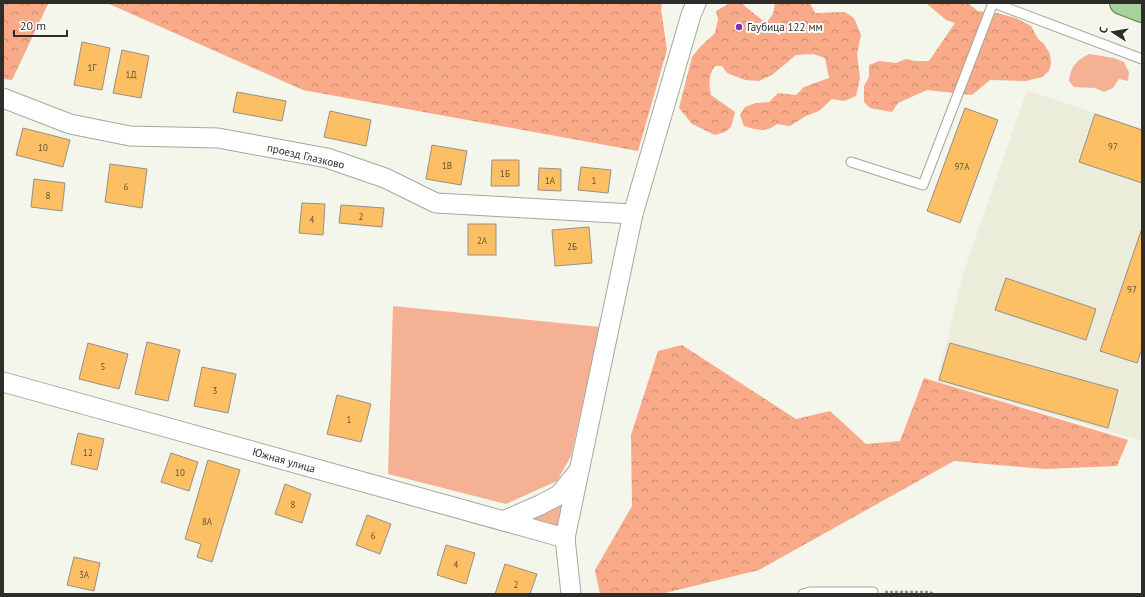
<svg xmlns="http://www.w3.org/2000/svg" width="1145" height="597" font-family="'PT Sans',sans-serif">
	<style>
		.built { fill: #ececda }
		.grass { fill: #f5b194 }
		.forest { fill: url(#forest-crowns) }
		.building { fill: #fcbf64; stroke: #969089 }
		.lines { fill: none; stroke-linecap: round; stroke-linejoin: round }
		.service-casing { stroke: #a7a79e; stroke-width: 11 }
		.minor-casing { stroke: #a7a79e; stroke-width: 21 }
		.primary-casing { stroke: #57834a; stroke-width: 24 }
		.path { stroke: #92928b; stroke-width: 2.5; stroke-dasharray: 3 2; stroke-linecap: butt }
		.service { stroke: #fff; stroke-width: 9 }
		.minor { stroke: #fff; stroke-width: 19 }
		.primary { stroke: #a8d19d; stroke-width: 22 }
		.poi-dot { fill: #7934a8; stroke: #fff; stroke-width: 1.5 }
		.labels { text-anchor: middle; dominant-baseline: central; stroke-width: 4; stroke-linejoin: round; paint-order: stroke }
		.number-label { font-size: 9px; fill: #615238 }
		.poi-label { font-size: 11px; fill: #2d2d29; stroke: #fff; text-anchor: start }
		.street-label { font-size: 11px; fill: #2d2d29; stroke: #fff }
	</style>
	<defs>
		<pattern id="forest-crowns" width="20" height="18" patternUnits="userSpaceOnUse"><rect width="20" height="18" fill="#f8aa89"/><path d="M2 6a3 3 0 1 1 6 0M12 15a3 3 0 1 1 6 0" fill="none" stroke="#c98b70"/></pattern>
	</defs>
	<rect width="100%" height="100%" fill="#f4f5eb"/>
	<path class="built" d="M1027,90L1142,129V441L937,381L963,274Z"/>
	<g class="grass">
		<path d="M1089,54L1114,58L1124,62L1129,72L1128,81L1119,79L1113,88L1104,92L1095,88L1074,87L1069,81C1071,66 1076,61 1089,54Z"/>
		<path d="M393,306L600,327L571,456L557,481L506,504L388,474Z"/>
		<path d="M563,501L559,532L532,524L528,516Z"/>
	</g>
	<g class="forest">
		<path d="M3,3H98L48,4L12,80L3,79Z"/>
		<path d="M107,3H662L661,9L667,50L638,151L303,90Z"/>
		<path d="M730,3H741L766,23L773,14L775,3H810L815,13L845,12L854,18L861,35L857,54L860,78L856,96L844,101L832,99L819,111L806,116L790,126L777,124C766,133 756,130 744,126L740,115L745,107L756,103L769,102L778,93L796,95L804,87L829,78L825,58L813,54L796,55L772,75L759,81L745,80L727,73L722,66H715C708,75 709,85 711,95L735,112L731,127L725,132L715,135L692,124L679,108L692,57L701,46L715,33L718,19L716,11Z"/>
		<path d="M926,3H970V5L978,11L997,13L1016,18L1031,26L1038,39L1044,44L1050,54L1051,63L1049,71L1042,77L1026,81L990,80L972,95L927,90L898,103L892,112L870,108L864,102V86L869,77V65L879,61L896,63L906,59L915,61H929L955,23L946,20Z"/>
		<path d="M682,345L796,419L830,411L866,444L900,441L924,378L1128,440L1117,466L1045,469L954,461L759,570L661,594H600L595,570L632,506L631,435L658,351Z"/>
	</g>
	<g class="building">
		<path d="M82,42L110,48L102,90L74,85Z"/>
		<path d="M122,50L149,56L141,98L113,93Z"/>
		<path d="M237,92L286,101L282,121L233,112Z"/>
		<path d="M965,108L998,120L960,223L927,211Z"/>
		<path d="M330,111L371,120L366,146L324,137Z"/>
		<path d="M1095,114L1142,130V183L1079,162Z"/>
		<path d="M23,128L70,140L63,167L16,155Z"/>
		<path d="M432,145L467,151L461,185L426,179Z"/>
		<path d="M492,160H519V186H491Z"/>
		<path d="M110,164L147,169L142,208L105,202Z"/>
		<path d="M581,167L611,170L608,193L578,190Z"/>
		<path d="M539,168L561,169V191L538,190Z"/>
		<path d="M34,179L65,183L62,211L31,207Z"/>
		<path d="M302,203L325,204L323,235L299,233Z"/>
		<path d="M341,205L384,208L382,227L339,223Z"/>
		<rect x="468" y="224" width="28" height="31"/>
		<path d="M589,227L592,263L555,266L552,230Z"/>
		<path d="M1142,228V349L1137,363L1100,351Z"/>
		<path d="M1006,278L1096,309L1086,340L995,310Z"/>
		<path d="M147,342L180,350L168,401L135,394Z"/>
		<path d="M88,343L128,354L119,389L79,379Z"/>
		<path d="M950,343L1118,390L1108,428L939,380Z"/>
		<path d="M202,367L236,374L228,413L194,406Z"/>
		<path d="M337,395L371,404L361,442L327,434Z"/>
		<path d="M78,433L104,439L97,470L71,464Z"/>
		<path d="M171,453L198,462L189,491L161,482Z"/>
		<path d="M208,460L240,470L212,562L197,557L201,544L185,539Z"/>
		<path d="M285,484L311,494L302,523L275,514Z"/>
		<path d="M367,515L391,524L380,554L356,545Z"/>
		<path d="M446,545L475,553L466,584L437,575Z"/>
		<path d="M74,557L100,563L94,591L67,585Z"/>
		<path d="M505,564L537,574L530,594H495Z"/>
	</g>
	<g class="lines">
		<defs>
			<g id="service">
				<path d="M994,3L1142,59"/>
				<path d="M851,162L923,185L993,3"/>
				<path d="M803,594L810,592H873"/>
			</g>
			<g id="minor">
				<path d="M3,98L70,124L130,136L218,138L327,158L385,178L436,203L633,214"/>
				<path d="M3,382L565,538"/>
				<path d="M503,521L540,505L559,495L577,473"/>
				<path d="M571,594L565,538L633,214L691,15L696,3"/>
			</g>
			<path id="primary" d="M1121,3L1142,11"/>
		</defs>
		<use href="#service" class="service-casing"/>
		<use href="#minor" class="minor-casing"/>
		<use href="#primary" class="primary-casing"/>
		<path class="path" d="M885,592H929L934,594"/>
		<use href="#service" class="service"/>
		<use href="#minor" class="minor"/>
		<use href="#primary" class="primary"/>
	</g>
	<circle class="poi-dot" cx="739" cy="27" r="4"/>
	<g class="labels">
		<g class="number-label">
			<text x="92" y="67">1Г</text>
			<text x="131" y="74">1Д</text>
			<text x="1113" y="146">97</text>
			<text x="43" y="147">10</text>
			<text x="447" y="165">1В</text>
			<text x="962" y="166">97А</text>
			<text x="505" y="173">1Б</text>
			<text x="550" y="180">1А</text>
			<text x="594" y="180">1</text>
			<text x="126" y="186">6</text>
			<text x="48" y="195">8</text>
			<text x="361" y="216">2</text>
			<text x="312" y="219">4</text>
			<text x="482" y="240">2А</text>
			<text x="572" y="246">2Б</text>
			<text x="1132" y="289">97</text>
			<text x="103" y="366">5</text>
			<text x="215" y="390">3</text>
			<text x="349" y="419">1</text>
			<text x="88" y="452">12</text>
			<text x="180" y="472">10</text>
			<text x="293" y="504">8</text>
			<text x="207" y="521">8А</text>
			<text x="373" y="535">6</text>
			<text x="456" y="564">4</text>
			<text x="84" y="574">3А</text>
			<text x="516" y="584">2</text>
		</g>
		<g class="poi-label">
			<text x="747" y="27">Гаубица 122 мм</text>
		</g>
		<g class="street-label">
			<text transform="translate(306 156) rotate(13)">проезд Глазково</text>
			<text transform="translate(284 460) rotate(16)">Южная улица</text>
		</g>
	</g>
	<rect width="1145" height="597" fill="none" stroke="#2d2d29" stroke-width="8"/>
	<g transform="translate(1113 32) rotate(282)" stroke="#ffffff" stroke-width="3" paint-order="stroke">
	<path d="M0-3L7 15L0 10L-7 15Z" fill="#2d2d29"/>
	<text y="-6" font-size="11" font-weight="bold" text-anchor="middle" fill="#2d2d29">С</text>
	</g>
	<path d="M14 30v6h53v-6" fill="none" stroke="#2d2d29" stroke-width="2"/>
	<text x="20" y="30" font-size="12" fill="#2d2d29" stroke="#ffffff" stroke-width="3" paint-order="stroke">20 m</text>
</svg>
